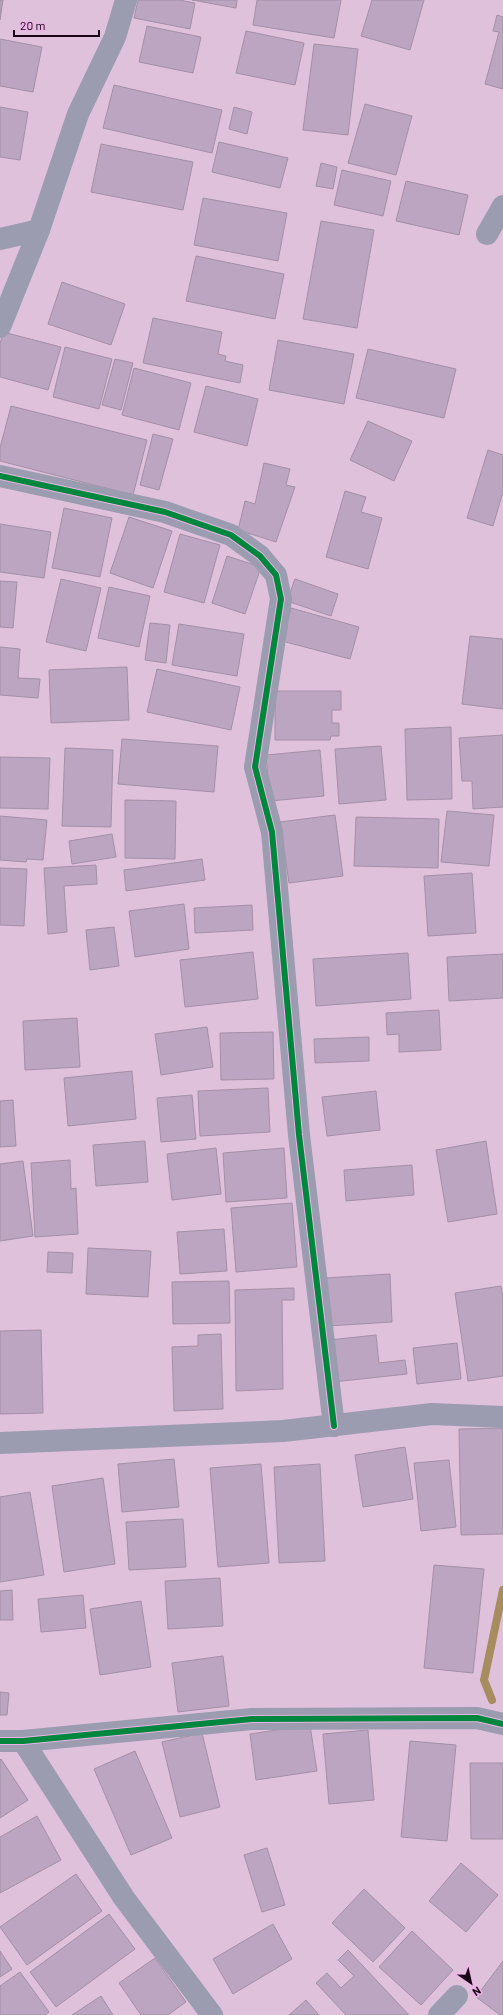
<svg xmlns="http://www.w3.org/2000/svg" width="503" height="2015" font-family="Barlow,sans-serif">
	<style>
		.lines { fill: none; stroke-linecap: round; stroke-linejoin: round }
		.stream { stroke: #a68c5e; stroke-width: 8 }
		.building { fill: #bba5c0; stroke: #a490a6 }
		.minor { stroke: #9b9caf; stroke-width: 22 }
		.cycleway-casing { stroke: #ecb4e5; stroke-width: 8 }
		.cycleway { stroke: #00873e; stroke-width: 6 }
	</style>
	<rect width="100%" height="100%" fill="#dfc1db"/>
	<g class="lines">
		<path class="stream" d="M492,1700L484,1680L503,1590"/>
	</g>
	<g class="building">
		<path d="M0,0H3L0,20Z"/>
		<path d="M138,0H179L195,3L190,29L134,18Z"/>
		<path d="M192,0H237L236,8Z"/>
		<path d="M257,0H341L334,38L253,25Z"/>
		<path d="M372,0H424L410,50L361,36Z"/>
		<path d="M497,15L503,17V89L485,84L499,32L493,31Z"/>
		<path d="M147,26L201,37L193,73L139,62Z"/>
		<path d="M246,31L304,43L295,85L236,73Z"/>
		<path d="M0,39L42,47L33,92L0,86Z"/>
		<path d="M314,44L358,49L348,135L303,130Z"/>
		<path d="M114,85L222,110L212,153L103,128Z"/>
		<path d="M365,104L412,116L396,175L348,163Z"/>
		<path d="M0,107L28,112L20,160L0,157Z"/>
		<path d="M234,107L252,112L247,134L229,129Z"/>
		<path d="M219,142L288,158L280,188L212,172Z"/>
		<path d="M101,144L193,162L183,210L91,192Z"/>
		<path d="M321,163L337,167L333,189L316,186Z"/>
		<path d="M342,170L391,181L383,216L334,205Z"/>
		<path d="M406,181L468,195L459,235L396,221Z"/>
		<path d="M203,198L287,213L278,261L194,245Z"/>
		<path d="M321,221L374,230L357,328L303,319Z"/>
		<path d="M196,256L284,274L275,319L186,301Z"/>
		<path d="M62,282L125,304L111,345L48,324Z"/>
		<path d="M153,318L222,332L218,354L226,356L225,361L243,365L240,383L143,363Z"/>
		<path d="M3,332L61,347L48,390L0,377V344Z"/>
		<path d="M278,340L354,354L344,404L269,390Z"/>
		<path d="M65,347L112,359L99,409L53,397Z"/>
		<path d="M368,349L456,369L444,418L356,398Z"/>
		<path d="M115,359L133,363L121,410L102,405Z"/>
		<path d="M134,368L191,383L179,430L122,415Z"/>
		<path d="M206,386L258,399L247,446L194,432Z"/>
		<path d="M11,406L147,440L133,495L0,461V448Z"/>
		<path d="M368,421L412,441L394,481L350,460Z"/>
		<path d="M153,434L173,439L159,490L140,485Z"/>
		<path d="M488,450L503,455V492L493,526L467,518Z"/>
		<path d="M264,463L290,469L286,485L295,487L276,542L238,530L245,501L255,504Z"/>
		<path d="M345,491L366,497L361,512L382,518L368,569L326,557Z"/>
		<path d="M64,508L112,518L100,577L52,568Z"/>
		<path d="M129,517L172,531L153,588L110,573Z"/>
		<path d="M0,524L51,532L44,578L0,572Z"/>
		<path d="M180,534L220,545L204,603L164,592Z"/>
		<path d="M227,556L261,567L245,614L212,603Z"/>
		<path d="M61,579L101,588L86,651L46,642Z"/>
		<path d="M295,579L338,594L331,616L287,601Z"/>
		<path d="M0,581L17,582L13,628L0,627Z"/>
		<path d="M109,587L150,596L139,647L98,638Z"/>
		<path d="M291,608L359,627L350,659L282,641Z"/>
		<path d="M150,623L170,625L166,663L145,660Z"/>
		<path d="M179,624L244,634L237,676L172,665Z"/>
		<path d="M470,636L503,639V709L462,704Z"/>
		<path d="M0,647L20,649L18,678L40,679L38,698L0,695Z"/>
		<path d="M127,667L129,720L51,723L49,670Z"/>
		<path d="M157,669L240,687L231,730L147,712Z"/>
		<path d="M275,691H341V710H332V723H339V736H331L330,740H275Z"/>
		<path d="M451,727L452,799L407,800L405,729Z"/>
		<path d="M503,735V807L473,809L472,781H462L459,738Z"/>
		<path d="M122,739L218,746L214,792L118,784Z"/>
		<path d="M381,746L386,800L339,804L335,749Z"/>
		<path d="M65,748L113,750L111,827L62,826Z"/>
		<path d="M320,750L324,796L270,801L266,755Z"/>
		<path d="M0,757L50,758L48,809L0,808Z"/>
		<path d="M125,800L176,801L175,859L125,858Z"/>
		<path d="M447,811L494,815L489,866L441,862Z"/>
		<path d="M335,815L343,876L289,883L280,822Z"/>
		<path d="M0,816L47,820L43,860L27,859L26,862L0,860Z"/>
		<path d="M356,817L439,819L438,868L354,866Z"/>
		<path d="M112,834L116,857L72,864L69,841Z"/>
		<path d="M202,859L205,880L126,891L124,870Z"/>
		<path d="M96,865L97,884L64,886L67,932L48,934L44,868Z"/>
		<path d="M0,868L27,869L24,926L0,925Z"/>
		<path d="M472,873L476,933L428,936L424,876Z"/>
		<path d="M184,904L189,949L135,957L129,911Z"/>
		<path d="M252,905L253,930L195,933L194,908Z"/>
		<path d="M114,927L119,966L90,970L86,930Z"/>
		<path d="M253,952L258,999L185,1007L180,960Z"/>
		<path d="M408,953L411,999L316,1006L313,959Z"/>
		<path d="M503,954V998L449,1001L447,957Z"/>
		<path d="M439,1010L441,1050L399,1052V1034L387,1035L386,1013Z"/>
		<path d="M77,1018L80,1067L25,1070L23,1021Z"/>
		<path d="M207,1027L213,1067L161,1075L155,1034Z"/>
		<path d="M273,1032L274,1079L221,1080L220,1033Z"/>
		<path d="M369,1037V1061L315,1063L314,1039Z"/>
		<path d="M132,1071L136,1119L68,1126L64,1078Z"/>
		<path d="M268,1088L270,1132L200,1136L198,1091Z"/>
		<path d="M376,1091L380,1130L327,1136L322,1097Z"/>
		<path d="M192,1095L196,1139L161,1142L157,1098Z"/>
		<path d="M13,1100L16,1146L0,1147V1101Z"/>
		<path d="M145,1141L148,1182L96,1186L93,1145Z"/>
		<path d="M486,1141L497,1214L448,1222L436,1150Z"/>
		<path d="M216,1148L221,1194L172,1200L167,1154Z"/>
		<path d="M284,1148L287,1198L226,1202L223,1153Z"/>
		<path d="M70,1160L71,1189L76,1188L78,1234L35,1237L31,1163Z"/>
		<path d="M23,1161L33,1236L0,1241V1164Z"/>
		<path d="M412,1165L414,1195L346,1201L344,1170Z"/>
		<path d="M292,1203L297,1267L236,1272L231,1208Z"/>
		<path d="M224,1229L227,1271L180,1274L177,1232Z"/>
		<path d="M88,1248L151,1251L148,1297L86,1294Z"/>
		<path d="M48,1252L73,1253L72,1273L47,1272Z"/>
		<path d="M390,1274L392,1322L328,1326L325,1278Z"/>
		<path d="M229,1281L230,1323L173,1324L172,1282Z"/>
		<path d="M501,1286L503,1297V1376L468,1381L455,1293Z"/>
		<path d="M294,1288V1300H282L283,1389L236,1391L235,1290Z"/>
		<path d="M41,1330L43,1413L0,1414V1331Z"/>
		<path d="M221,1334L223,1409L174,1411L172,1347L198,1346V1335Z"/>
		<path d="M376,1335L379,1363L405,1360L407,1374L333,1382L329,1340Z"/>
		<path d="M457,1343L461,1379L417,1384L413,1348Z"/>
		<path d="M503,1428V1534L461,1535L459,1429Z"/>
		<path d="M405,1447L413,1499L363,1507L355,1455Z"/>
		<path d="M174,1459L179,1507L122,1512L118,1464Z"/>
		<path d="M449,1460L456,1527L421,1531L414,1463Z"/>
		<path d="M261,1464L269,1563L218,1567L210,1468Z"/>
		<path d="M320,1464L325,1561L279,1563L274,1467Z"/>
		<path d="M103,1478L115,1564L64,1572L52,1486Z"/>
		<path d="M30,1492L44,1575L0,1582V1497Z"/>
		<path d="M183,1519L186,1567L129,1570L126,1522Z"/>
		<path d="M434,1565L484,1569L473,1673L424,1668Z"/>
		<path d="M220,1578L223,1626L168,1629L165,1581Z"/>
		<path d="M12,1590L13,1620H0V1591Z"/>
		<path d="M83,1595L86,1628L41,1632L38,1599Z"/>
		<path d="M141,1601L151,1667L100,1675L90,1609Z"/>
		<path d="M223,1656L229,1706L178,1712L172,1663Z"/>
		<path d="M0,1692L9,1693L7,1715H0Z"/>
		<path d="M310,1725L317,1771L256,1780L250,1734Z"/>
		<path d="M368,1730L374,1800L329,1804L323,1734Z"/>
		<path d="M202,1733L220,1807L180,1817L162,1742Z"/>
		<path d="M410,1741L456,1745L447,1841L401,1837Z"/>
		<path d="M135,1751L172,1838L131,1855L94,1769Z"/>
		<path d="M1,1759L28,1800L0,1818V1760Z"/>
		<path d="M470,1763H503V1839H471Z"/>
		<path d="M37,1816L61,1860L0,1893V1837Z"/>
		<path d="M267,1848L285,1905L262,1912L244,1855Z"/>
		<path d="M461,1863L498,1895L466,1932L429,1901Z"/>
		<path d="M76,1874L102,1911L27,1965L0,1927Z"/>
		<path d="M364,1889L405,1928L373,1962L332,1923Z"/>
		<path d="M109,1914L135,1949L56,2007L30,1972Z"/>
		<path d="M273,1924L292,1959L233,1994L213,1959Z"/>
		<path d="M412,1931L453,1970L421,2005L379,1967Z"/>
		<path d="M348,1950L409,2015H346L316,1983L327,1973L341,1988L354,1976L338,1960Z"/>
		<path d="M0,1951L12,1969L0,1977Z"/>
		<path d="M155,1958L186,2002L168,2015H141L119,1983Z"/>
		<path d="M503,1961V2015H500L476,1997Z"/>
		<path d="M20,1972L49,2012L45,2015H0V1986Z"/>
		<path d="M101,1996L113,2015H72Z"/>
		<path d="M306,2000L319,2015H289Z"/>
	</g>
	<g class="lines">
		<g class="minor">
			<path d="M487,234L503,206"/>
			<path d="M0,239L39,230"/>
			<path d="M0,327L39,230L78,114L115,37L126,0"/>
			<path d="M0,476L165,512L231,535L260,556L276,575L281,599L255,767L272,832L299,1135L334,1426"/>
			<path d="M0,1443L283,1431L432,1414L503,1417"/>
			<path d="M0,1741H23L252,1719L477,1718L503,1724"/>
			<path d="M23,1741L124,1898L212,2015"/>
			<path d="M439,2015L457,1996"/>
		</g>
		<defs>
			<g id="cycleway">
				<path d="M0,476L165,512L231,535L260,556L276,575L281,599L255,767L272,832L299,1135L334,1426"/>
				<path d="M0,1741H23L252,1719L477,1718L503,1724"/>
			</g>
		</defs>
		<use href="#cycleway" class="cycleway-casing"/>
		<use href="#cycleway" class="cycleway"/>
	</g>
	<g transform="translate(471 1983) rotate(146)" stroke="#ecb4e5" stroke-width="3" paint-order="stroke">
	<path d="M0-3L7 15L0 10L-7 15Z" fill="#170515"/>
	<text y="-6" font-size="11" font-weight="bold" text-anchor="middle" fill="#170515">N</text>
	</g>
	<path d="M14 30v6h85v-6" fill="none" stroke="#170515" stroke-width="2"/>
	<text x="20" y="30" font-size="12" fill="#170515" stroke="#ecb4e5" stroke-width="3" paint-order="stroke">20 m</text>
</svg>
